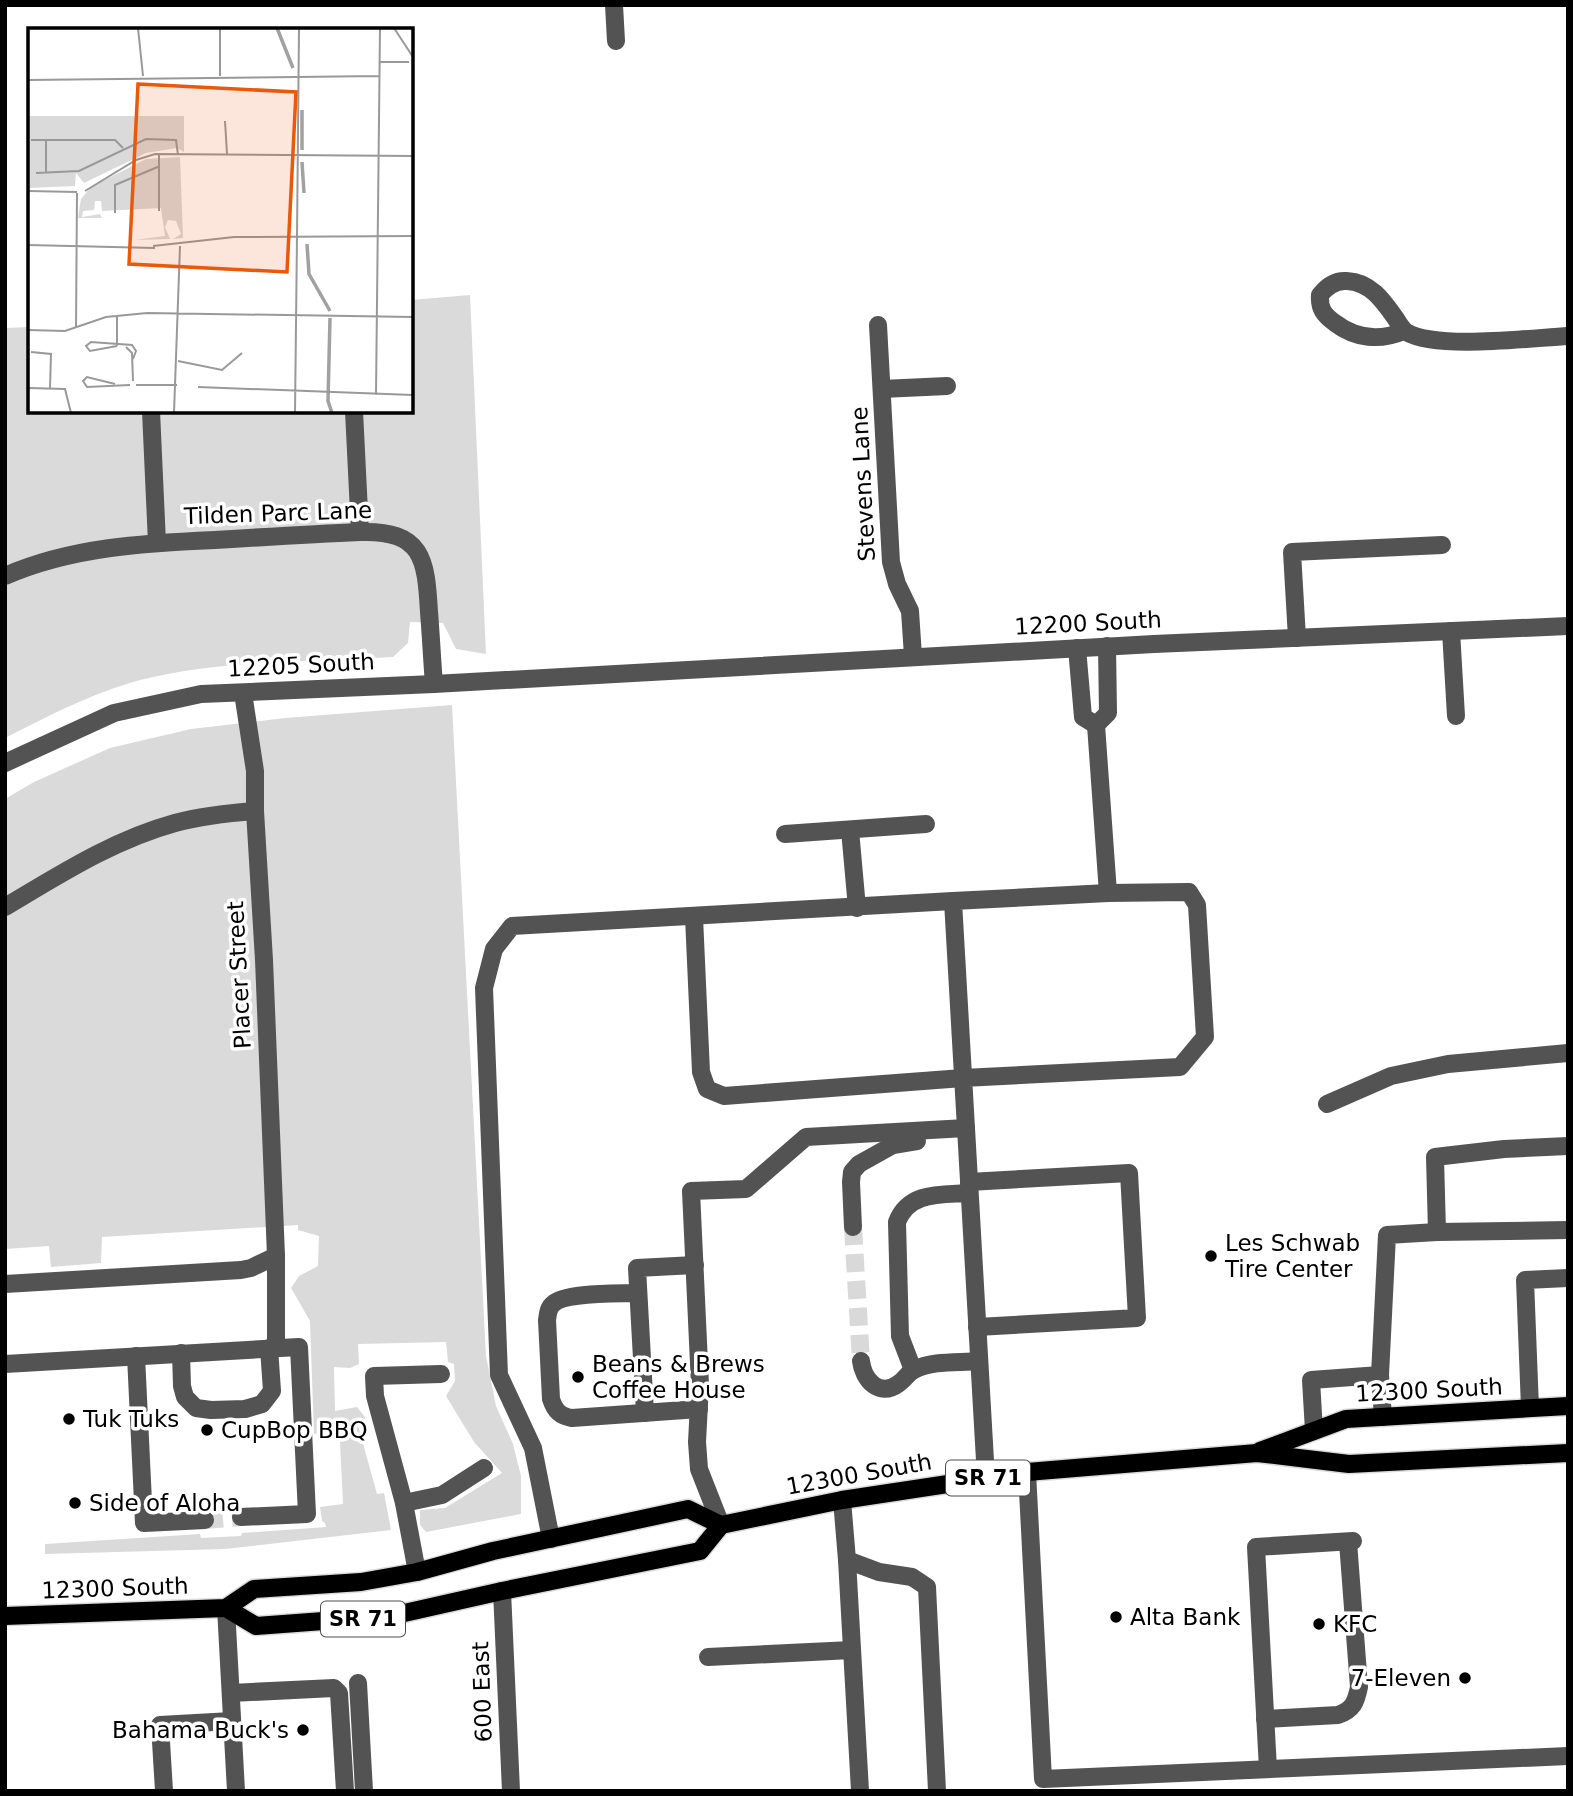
<svg xmlns="http://www.w3.org/2000/svg" width="1573" height="1796" font-family="'DejaVu Sans',sans-serif">
	<style>
		.green { fill: #dadada }
		.lines { fill: none; stroke-linecap: round; stroke-linejoin: round }
		.minor-tunnel { stroke: #d9d9d9; stroke-width: 18; stroke-dasharray: 18 9; stroke-linecap: butt }
		.major-casing { stroke: #dbdbdb; stroke-width: 21 }
		.minor { stroke: #535353; stroke-width: 18 }
		.major { stroke: #000; stroke-width: 18 }
		.poi-dot { fill: #000; stroke: #fff; stroke-width: 2.5 }
		.labels { text-anchor: middle; dominant-baseline: central; stroke-width: 7; stroke-linejoin: round; paint-order: stroke }
		.shield { fill: #fff; stroke: #4c4c4c; stroke-width: 2 }
		.shield-label { font-size: 21px; font-weight: bold; fill: #000 }
		.street-label { font-size: 23px; fill: #000; stroke: #fff }
		.poi-label { font-size: 23px; fill: #000; stroke: #fff; text-anchor: start }
		.inset-river { fill: none; stroke: #a1a1a1; stroke-width: 3.5 }
		.inset-road { fill: none; stroke: #999; stroke-width: 2 }
		.view { fill: #e8590c; fill-opacity: 0.15; stroke: #e8590c; stroke-width: 3.5 }
		.inset-edge { fill: none; stroke: #000; stroke-width: 3.5 }
	</style>
	<rect width="100%" height="100%" fill="#fff"/>
	<g class="green">
		<path d="M470,295L486,654L456,649L443,623L410,622L408,643L393,657C313,662 231,660 153,677C102,688 52,714 5,738V328L30,327V411H411V300Z"/>
		<path d="M452,705L486,1356L496,1406L513,1444L521,1476V1514L426,1532L420,1525V1510L445,1508L502,1473L474,1442L446,1396L455,1381L454,1364L448,1362L446,1342L358,1344L359,1364L350,1368L334,1367L335,1411L357,1407L365,1417L364,1422H357L377,1494L384,1493L391,1530L225,1549L45,1554V1544L200,1534L201,1538L241,1536L242,1533L326,1527L325,1523L322,1521L320,1507L343,1504L340,1442L345,1441L343,1432L314,1434L310,1321L291,1288L299,1276L318,1266L319,1236L298,1230V1225L102,1237L101,1263L51,1267L49,1246L5,1249V799L34,782L110,748L191,729L285,718Z"/>
	</g>
	<g class="lines">
		<g class="minor-tunnel">
			<path d="M853,1227L861,1361"/>
			<path d="M205,1520L241,1517"/>
		</g>
		<defs>
			<g id="major">
				<path d="M1260,1451L1346,1419L1568,1406"/>
				<path d="M226,1608L256,1626L391,1616L502,1591L700,1551L721,1525"/>
				<path d="M5,1616L226,1608L254,1589L361,1582L417,1572L493,1551L688,1509L721,1525L842,1500L1027,1472L1257,1453L1349,1464L1568,1453"/>
			</g>
		</defs>
		<use href="#major" class="major-casing"/>
		<g class="minor">
			<path d="M614,5L616,41"/>
			<path d="M878,325L891,562L897,584L910,611L913,656"/>
			<path d="M1404,331C1380,341 1356,339 1335,323C1324,315 1319,309 1320,295C1327,286 1336,280 1347,281C1371,282 1384,302 1396,319C1399,324 1402,329 1406,332C1437,350 1530,338 1568,336"/>
			<path d="M882,389L947,386"/>
			<path d="M151,411L157,543"/>
			<path d="M354,411L360,532"/>
			<path d="M5,576C71,547 145,543 215,540C264,537 312,534 360,532C423,530 426,559 429,612C431,636 432,660 434,684"/>
			<path d="M1451,631L1456,716"/>
			<path d="M1297,638L1292,552L1442,545"/>
			<path d="M1077,648L1083,717L1096,725"/>
			<path d="M243,693L255,771V811L264,960L276,1256V1348"/>
			<path d="M1096,725L1108,893"/>
			<path d="M1096,725L1108,713L1107,646"/>
			<path d="M5,763L114,713L201,694L434,684L1154,644L1568,626"/>
			<path d="M850,830L857,908"/>
			<path d="M785,834L926,824"/>
			<path d="M5,907C59,875 113,840 175,823C201,816 228,813 255,811"/>
			<path d="M694,917L701,1072L707,1089L724,1096L963,1078L1180,1067L1205,1037L1197,905L1189,892L1108,893L953,901L986,1478"/>
			<path d="M1327,1104L1391,1076L1448,1064L1568,1053"/>
			<path d="M1568,1146L1504,1149L1435,1157L1437,1232L1568,1230"/>
			<path d="M969,1182L1129,1173L1137,1318L977,1327"/>
			<path d="M853,1227L851,1182L852,1172L859,1164L893,1145L917,1141"/>
			<path d="M5,1284L241,1270L251,1268L276,1256"/>
			<path d="M638,1293C620,1294 565,1292 553,1304C548,1308 548,1314 547,1320L551,1399C555,1411 560,1416 572,1418L699,1409"/>
			<path d="M181,1353L182,1386L185,1397L196,1408L211,1410L245,1409L262,1404L272,1391L269,1348"/>
			<path d="M136,1356L144,1523L205,1520"/>
			<path d="M861,1361C863,1379 879,1398 898,1384C904,1380 908,1373 914,1370C933,1360 959,1363 979,1361"/>
			<path d="M5,1364L299,1347L307,1514L241,1517"/>
			<path d="M913,1370L900,1336L897,1222C909,1191 941,1195 969,1193"/>
			<path d="M1530,1408L1525,1280L1568,1278"/>
			<path d="M645,1413L637,1268L695,1265"/>
			<path d="M1383,1417L1380,1375L1387,1235L1437,1232"/>
			<path d="M1314,1431L1311,1380L1380,1375"/>
			<path d="M1027,1472L1043,1779L1568,1756"/>
			<path d="M842,1500L847,1560L879,1572L912,1577L927,1587L937,1791"/>
			<path d="M404,1503L442,1495L484,1468"/>
			<path d="M721,1525L699,1469L697,1442L700,1385L691,1191L746,1189L806,1137L966,1128"/>
			<path d="M551,1539L533,1448L499,1375L484,988L494,949L512,926L953,901"/>
			<path d="M847,1560L860,1791"/>
			<path d="M417,1572L404,1503L375,1396L374,1376L441,1374"/>
			<path d="M502,1591L511,1791"/>
			<path d="M226,1608L236,1791"/>
			<path d="M708,1657L852,1650"/>
			<path d="M358,1683L364,1791"/>
			<path d="M231,1693L334,1688L339,1693L345,1791"/>
			<path d="M1265,1719L1338,1715C1353,1710 1356,1702 1359,1687L1348,1542"/>
			<path d="M1268,1769L1256,1547L1353,1541"/>
			<path d="M164,1791L160,1725L232,1721"/>
		</g>
		<use href="#major" class="major"/>
	</g>
	<g class="poi-dot">
		<circle cx="1211" cy="1256" r="7"/>
		<circle cx="578" cy="1377" r="7"/>
		<circle cx="69" cy="1419" r="7"/>
		<circle cx="207" cy="1430" r="7"/>
		<circle cx="75" cy="1503" r="7"/>
		<circle cx="1116" cy="1617" r="7"/>
		<circle cx="1319" cy="1624" r="7"/>
		<circle cx="1465" cy="1678" r="7"/>
		<circle cx="303" cy="1730" r="7"/>
	</g>
	<g class="labels">
		<g class="shield">
			<rect x="946" y="1460.5" width="84" height="35" rx="5"/>
			<rect x="321" y="1601.5" width="84" height="35" rx="5"/>
		</g>
		<g class="shield-label">
			<text x="988" y="1478">SR 71</text>
			<text x="363" y="1619">SR 71</text>
		</g>
		<g class="street-label">
			<text transform="translate(863 484) rotate(-93)">Stevens Lane</text>
			<text transform="translate(278 513) rotate(-2)">Tilden Parc Lane</text>
			<text transform="translate(1088 623) rotate(-3)">12200 South</text>
			<text transform="translate(301 665) rotate(-3)">12205 South</text>
			<text transform="translate(239 975) rotate(-93)">Placer Street</text>
			<text transform="translate(1429 1390) rotate(-3)">12300 South</text>
			<text transform="translate(859 1474) rotate(-10)">12300 South</text>
			<text transform="translate(115 1588) rotate(-2)">12300 South</text>
			<text transform="translate(482 1692) rotate(-92)">600 East</text>
		</g>
		<g class="poi-label">
			<text x="1225" y="1243">Les Schwab<tspan x="1225" dy="26">Tire Center</tspan></text>
			<text x="592" y="1364">Beans &amp; Brews<tspan x="592" dy="26">Coffee House</tspan></text>
			<text x="83" y="1419">Tuk Tuks</text>
			<text x="221" y="1430">CupBop BBQ</text>
			<text x="89" y="1503">Side of Aloha</text>
			<text x="1130" y="1617">Alta Bank</text>
			<text x="1333" y="1624">KFC</text>
			<text x="1451" y="1678" text-anchor="end">7-Eleven</text>
			<text x="289" y="1730" text-anchor="end">Bahama Buck's</text>
		</g>
	</g>
	<g transform="translate(28 28)">
		<rect width="385" height="385" fill="#fff"/>
		<path d="M0,88H156V124L149,120L118,125L56,155L48,145L47,158L1,160ZM152,129L155,210L145,211L153,206L148,193L140,192L137,199L142,211L107,212L137,208L133,180L74,183L73,173H67L66,182L55,183L54,189L72,186L74,190H50L53,171L63,159L118,131Z" fill="#dadada"/>
		<path class="inset-river" d="M249,0L265,40M274,82V122M274,134L276,165M279,216L281,246L302,283M302,290L300,373L304,385"/>
		<path class="inset-road" d="M110,0L115,48M192,0V48M366,0L385,29M351,34H381M0,52L351,48M197,93L199,126M3,112H87L95,120M131,126V183M8,145L51,143L118,111L148,112L150,127M18,145V112M0,163L49,164M57,163L108,132L127,126L385,128M87,185V157L132,138M269,208L271,0M0,217L127,220M125,218L206,209L385,208M89,287V318M48,300L49,165M0,302L37,303L78,289L119,285L385,289M89,318L62,323L58,318L63,314L104,317L108,323L105,331M98,319L104,325L105,353M3,324L23,326L22,360M150,333L194,342L214,325M87,356L59,349L55,353L59,359L102,357M108,357H149M170,359L385,367M0,360L37,361L43,385M348,367L352,0M146,385L152,218M267,385L269,208"/>
		<path class="view" d="M110,56L268,64L259,244L101,236Z"/>
		<rect width="385" height="385" class="inset-edge"/>
	</g>
	<rect width="1573" height="1796" fill="none" stroke="#000000" stroke-width="14"/>
</svg>
